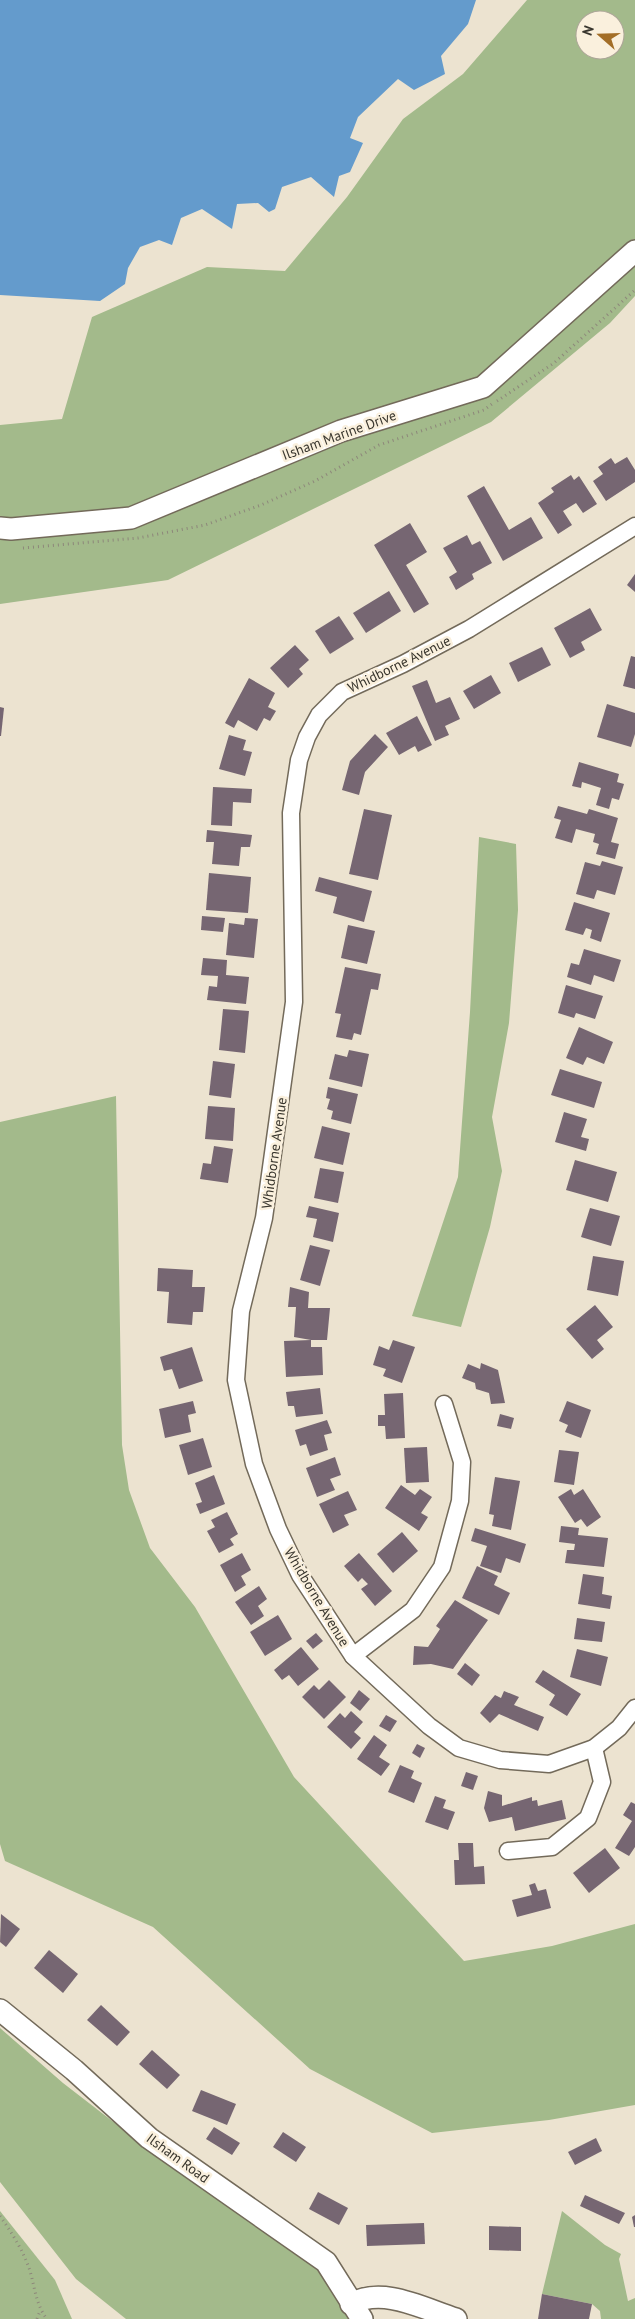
<svg xmlns="http://www.w3.org/2000/svg" width="635" height="2319" font-family="'PT Sans',sans-serif">
	<style>
		.green { fill: #a3ba8b; fill-rule: evenodd }
		.water { fill: #649bcc }
		.building { fill: #766672 }
		.lines { fill: none; stroke-linecap: round; stroke-linejoin: round }
		.minor-casing { stroke: #736a5a; stroke-width: 19 }
		.tertiary-casing { stroke: #736a5a; stroke-width: 24 }
		.path { stroke: #8d877a; stroke-width: 3; stroke-dasharray: 1 4; stroke-linecap: butt }
		.minor { stroke: #fff; stroke-width: 16 }
		.tertiary { stroke: #fff; stroke-width: 21 }
		.labels { text-anchor: middle; dominant-baseline: central; stroke-width: 5; stroke-linejoin: round; paint-order: stroke }
		.street-label { font-size: 14px; fill: #38352d; stroke: #faf0dd }
	</style>
	<rect width="100%" height="100%" fill="#ece3d0"/>
	<g class="green">
		<path d="M527,0H635V296L610,323L491,422L168,580L0,604V425L62,419L92,317L207,267L285,271L347,197L403,119L463,74ZM585,20H615V50H585Z"/>
		<path d="M479,837L516,844L518,910L509,1023L492,1117L502,1171L490,1227L461,1327L412,1316L458,1177L470,1012Z"/>
		<path d="M116,1096L122,1445L129,1490L150,1548L195,1607L294,1777L464,1961L552,1946L635,1924V2105L549,2120L432,2133L310,2069L153,1927L5,1861L0,1844V1122Z"/>
		<path d="M0,2028L63,2083L142,2144L310,2261L328,2282L349,2319H126L76,2279L0,2182Z"/>
		<path d="M0,2211L55,2280L72,2319H0Z"/>
		<path d="M562,2211L605,2245L621,2254L619,2259L628,2301L635,2298V2319H601L600,2311L592,2304L542,2294Z"/>
	</g>
	<path class="water" d="M0,0H476L468,24L441,56L445,74L414,90L398,79L358,117L350,138L363,143L350,172L339,176L334,197L311,177L282,187L275,209L269,212L258,203L237,204L232,229L202,209L181,218L172,245L159,240L140,247L128,268L125,284L100,301L0,295Z"/>
	<g class="building">
		<path d="M627,457L635,470V482L606,501L593,481L603,474L598,467L611,458L615,464Z"/>
		<path d="M571,475L574,480L579,476L597,504L583,513L576,503L563,511L572,525L558,534L538,503L554,492L551,488Z"/>
		<path d="M484,486L509,530L531,517L543,538L503,561L467,496Z"/>
		<path d="M410,523L427,552L406,565L429,604L414,613L374,545Z"/>
		<path d="M467,535L472,545L480,541L492,563L472,574L474,579L456,590L449,577L457,572L443,548Z"/>
		<path d="M635,574V592L627,585Z"/>
		<path d="M389,591L401,611L366,633L353,613Z"/>
		<path d="M590,608L602,630L581,642L585,650L570,658L554,628Z"/>
		<path d="M339,616L354,639L330,654L315,631Z"/>
		<path d="M295,645L309,660L299,669L303,674L288,688L270,668Z"/>
		<path d="M542,647L551,665L518,682L509,663Z"/>
		<path d="M631,656L635,657V689L623,686Z"/>
		<path d="M491,675L501,693L474,709L463,691Z"/>
		<path d="M249,678L275,693L268,707L276,711L270,721L264,718L257,731L238,720L234,728L225,723Z"/>
		<path d="M427,680L436,703L450,697L460,719L445,726L449,735L435,741L412,686Z"/>
		<path d="M607,704L635,713V734L631,747L597,737Z"/>
		<path d="M0,707L4,708L1,736H0Z"/>
		<path d="M417,716L432,745L418,752L415,746L399,755L386,733Z"/>
		<path d="M375,734L388,747L365,772L359,795L342,790L350,761Z"/>
		<path d="M229,735L246,740L243,750L252,752L245,776L219,769Z"/>
		<path d="M579,762L619,774L617,782L624,784L619,800L612,798L609,809L596,805L601,788L582,782L581,788L572,786Z"/>
		<path d="M213,787L252,789L251,803L233,802L232,826L211,825Z"/>
		<path d="M558,806L587,814L589,809L618,818L611,842L619,844L615,859L596,854L599,844L593,842L595,834L576,829L572,843L555,838L561,820L554,818Z"/>
		<path d="M364,809L392,815L378,880L349,874Z"/>
		<path d="M207,830L252,835L250,847H241L239,866L212,864L214,842H206Z"/>
		<path d="M602,861L623,867L615,895L597,890L594,899L576,894L585,862L600,866Z"/>
		<path d="M209,873L251,877L248,913L206,910Z"/>
		<path d="M319,877L372,891L364,922L333,913L337,897L315,891Z"/>
		<path d="M574,902L610,913L601,942L590,938L592,930L586,928L583,935L565,930Z"/>
		<path d="M202,916L225,918L223,932L201,930Z"/>
		<path d="M245,918L258,919L254,958L226,955L229,923L244,925Z"/>
		<path d="M348,925L375,931L367,964L341,958Z"/>
		<path d="M584,949L621,960L614,982L594,975L591,985L567,977L571,963L579,965Z"/>
		<path d="M203,958L227,960L226,975L249,977L246,1004L207,1000L209,986L217,987L218,976L201,975Z"/>
		<path d="M345,967L381,974L378,990L371,989L361,1035L354,1033L352,1040L336,1037L341,1014L335,1013Z"/>
		<path d="M566,985L603,996L595,1019L576,1013L574,1018L558,1013Z"/>
		<path d="M223,1009L249,1011L245,1053L219,1050Z"/>
		<path d="M579,1027L613,1042L604,1064L587,1057L583,1065L566,1058Z"/>
		<path d="M349,1050L369,1054L362,1087L329,1079L335,1054L347,1057Z"/>
		<path d="M213,1061L235,1064L231,1098L209,1095Z"/>
		<path d="M560,1069L602,1082L594,1108L551,1095Z"/>
		<path d="M328,1087L358,1094L351,1124L331,1119L333,1111L327,1109L330,1099L326,1098Z"/>
		<path d="M208,1106L235,1108L233,1141L205,1139Z"/>
		<path d="M564,1112L587,1119L581,1137L589,1139L586,1151L555,1142Z"/>
		<path d="M322,1126L350,1133L343,1165L314,1158Z"/>
		<path d="M214,1146L233,1149L228,1183L200,1179L203,1163L211,1164Z"/>
		<path d="M575,1160L617,1172L608,1202L566,1190Z"/>
		<path d="M320,1168L344,1172L338,1203L314,1198Z"/>
		<path d="M309,1206L339,1213L333,1242L313,1237L317,1219L306,1217Z"/>
		<path d="M590,1208L620,1216L611,1246L581,1237Z"/>
		<path d="M310,1245L330,1250L320,1286L300,1280Z"/>
		<path d="M593,1256L624,1261L618,1296L587,1290Z"/>
		<path d="M158,1268L193,1270L192,1287H205L203,1312H193L192,1325L167,1323L169,1292L157,1291Z"/>
		<path d="M290,1287L309,1292L308,1308H330L327,1340H311V1347H322L323,1375L286,1377L284,1341L311,1340L294,1337L296,1307H288Z"/>
		<path d="M595,1305L613,1327L597,1340L604,1349L592,1359L566,1329Z"/>
		<path d="M393,1340L415,1347L402,1383L383,1376L386,1369L373,1365L379,1346L389,1350Z"/>
		<path d="M192,1347L203,1381L179,1389L172,1369L164,1371L160,1357Z"/>
		<path d="M481,1363L498,1370L505,1403L491,1404L489,1393L476,1389L475,1383L462,1378L468,1364L480,1369Z"/>
		<path d="M320,1388L323,1414L296,1417L294,1406H288L286,1392Z"/>
		<path d="M403,1393L405,1438L386,1439L385,1426H378V1415H385L384,1394Z"/>
		<path d="M193,1401L196,1413L188,1415L191,1432L165,1438L159,1409Z"/>
		<path d="M567,1401L591,1410L581,1438L565,1432L568,1425L559,1421Z"/>
		<path d="M500,1414L514,1418L511,1429L497,1426Z"/>
		<path d="M327,1420L332,1433L324,1435L328,1450L310,1456L306,1444L300,1446L295,1430Z"/>
		<path d="M203,1438L212,1467L188,1475L179,1445Z"/>
		<path d="M427,1447L429,1482L406,1483L404,1448Z"/>
		<path d="M559,1450L579,1452L574,1485L554,1482Z"/>
		<path d="M335,1457L341,1475L330,1479L335,1490L317,1497L306,1468Z"/>
		<path d="M214,1475L225,1504L200,1514L196,1504L202,1502L195,1483Z"/>
		<path d="M495,1477L520,1481L511,1530L492,1526L494,1515L489,1514Z"/>
		<path d="M401,1485L415,1495L420,1489L432,1497L421,1513L428,1517L419,1531L385,1508Z"/>
		<path d="M571,1489L574,1495L583,1489L601,1517L587,1527L581,1519L575,1523L558,1497Z"/>
		<path d="M348,1491L357,1510L344,1515L349,1525L333,1533L319,1504Z"/>
		<path d="M227,1512L238,1534L230,1539L234,1545L219,1553L207,1531L215,1527L211,1520Z"/>
		<path d="M561,1526L579,1528L578,1535L608,1538L604,1567L565,1563L567,1550H574L575,1544L559,1542Z"/>
		<path d="M475,1528L526,1544L520,1563L506,1558L501,1573L480,1566L487,1546L471,1541Z"/>
		<path d="M402,1532L418,1551L393,1573L377,1554Z"/>
		<path d="M242,1553L251,1570L241,1576L246,1585L235,1592L220,1565Z"/>
		<path d="M359,1553L392,1591L375,1606L361,1589L368,1584L362,1578L358,1582L344,1566Z"/>
		<path d="M477,1566L498,1576L494,1585L510,1593L499,1615L462,1598Z"/>
		<path d="M583,1574L604,1577L602,1594L612,1596L610,1609L578,1604Z"/>
		<path d="M259,1586L267,1599L258,1606L264,1616L251,1625L235,1602Z"/>
		<path d="M455,1600L488,1620L453,1669L431,1664L413,1665L414,1646L428,1647L440,1629L436,1626Z"/>
		<path d="M278,1615L292,1639L265,1656L250,1632Z"/>
		<path d="M577,1618L605,1622L602,1642L574,1639Z"/>
		<path d="M316,1633L323,1641L313,1649L306,1641Z"/>
		<path d="M301,1647L319,1669L298,1686L289,1675L282,1680L274,1670Z"/>
		<path d="M577,1649L608,1657L601,1686L570,1677Z"/>
		<path d="M465,1663L480,1675L472,1686L457,1674Z"/>
		<path d="M543,1670L581,1694L567,1716L549,1705L555,1695L535,1682Z"/>
		<path d="M329,1680L346,1697L324,1719L302,1697L314,1685L319,1690Z"/>
		<path d="M359,1690L370,1699L360,1711L350,1703Z"/>
		<path d="M504,1691L519,1697L514,1705L544,1717L538,1731L499,1714L490,1723L480,1713L495,1695L501,1698Z"/>
		<path d="M351,1711L363,1722L354,1732L361,1738L351,1749L327,1727L340,1713L345,1718Z"/>
		<path d="M386,1715L397,1721L390,1732L379,1726Z"/>
		<path d="M374,1735L387,1745L379,1757L390,1764L381,1776L357,1759Z"/>
		<path d="M417,1744L425,1748L420,1758L412,1753Z"/>
		<path d="M400,1765L414,1771L411,1778L422,1783L414,1803L388,1792Z"/>
		<path d="M466,1772L478,1776L473,1790L461,1786Z"/>
		<path d="M488,1791L502,1795V1806L532,1797V1801L537,1800L538,1806L562,1800L566,1819L515,1831L512,1817L489,1822L484,1808Z"/>
		<path d="M435,1796L446,1800L443,1808L455,1812L448,1830L425,1822Z"/>
		<path d="M631,1802L635,1804V1847L629,1856L615,1848L632,1821L623,1815Z"/>
		<path d="M458,1843H473L474,1867L484,1866L485,1884L455,1885L454,1860H459Z"/>
		<path d="M605,1848L620,1868L589,1893L573,1873Z"/>
		<path d="M535,1883L538,1891L546,1889L551,1908L517,1917L512,1900L532,1895L529,1885Z"/>
		<path d="M1,1914L20,1929L6,1947L0,1942Z"/>
		<path d="M49,1950L78,1974L63,1993L34,1968Z"/>
		<path d="M101,2005L130,2032L117,2046L87,2020Z"/>
		<path d="M152,2050L180,2075L167,2089L139,2064Z"/>
		<path d="M201,2090L236,2104L227,2125L192,2111Z"/>
		<path d="M214,2127L240,2143L232,2155L206,2139Z"/>
		<path d="M283,2132L306,2147L296,2162L273,2147Z"/>
		<path d="M596,2138L602,2151L575,2165L568,2152Z"/>
		<path d="M318,2192L348,2208L339,2225L309,2209Z"/>
		<path d="M585,2195L625,2213L619,2224L580,2206Z"/>
		<path d="M635,2215V2227H634L632,2217Z"/>
		<path d="M424,2223L425,2244L367,2246L366,2225Z"/>
		<path d="M489,2226L521,2227V2251L489,2250Z"/>
		<path d="M542,2294L592,2304L589,2319H538Z"/>
	</g>
	<g class="lines">
		<defs>
			<g id="minor">
				<path d="M635,526L469,629L403,664L342,692L319,715L307,737L299,760L291,813L294,1002L264,1218L241,1311L236,1380L254,1464L278,1529L300,1575L353,1656L429,1726L459,1748L500,1760L549,1764L594,1748L619,1728L635,1708"/>
				<path d="M353,1656L413,1610L442,1567L460,1501L462,1462L444,1404"/>
				<path d="M508,1851L552,1847L588,1818L602,1782L594,1748"/>
			</g>
			<g id="tertiary">
				<path d="M0,528L11,529L131,518L341,431L483,387L635,251"/>
				<path d="M0,2010L74,2070L149,2138L326,2262L362,2319"/>
				<path d="M351,2304C383,2286 424,2309 456,2319"/>
			</g>
		</defs>
		<use href="#minor" class="minor-casing"/>
		<use href="#tertiary" class="tertiary-casing"/>
		<g class="path">
			<path d="M497,401L554,363L635,290"/>
			<path d="M23,548L138,538L205,525L261,505L315,481L379,445L484,410L492,404"/>
			<path d="M0,2216C12,2233 24,2252 30,2271C35,2288 36,2305 47,2319"/>
			<path d="M37,2319L40,2311"/>
		</g>
		<use href="#minor" class="minor"/>
		<use href="#tertiary" class="tertiary"/>
	</g>
	<g class="labels">
		<g class="street-label">
			<text transform="translate(339 435) rotate(-20)">Ilsham Marine Drive</text>
			<text transform="translate(399 664) rotate(-26)">Whidborne Avenue</text>
			<text transform="translate(274 1153) rotate(-82)">Whidborne Avenue</text>
			<text transform="translate(317 1597) rotate(59)">Whidborne Avenue</text>
			<text transform="translate(178 2158) rotate(36)">Ilsham Road</text>
		</g>
	</g>
	<g transform="translate(600 35) rotate(290)"><circle r="24" fill="#faf0dd" stroke="#aca597"/>
	<path d="M0-4L9 19L0 12L-9 19Z" fill="#a36e27"/>
	<text y="-8" font-size="14" font-weight="bold" text-anchor="middle" fill="#38352d">N</text>
	</g>
</svg>
